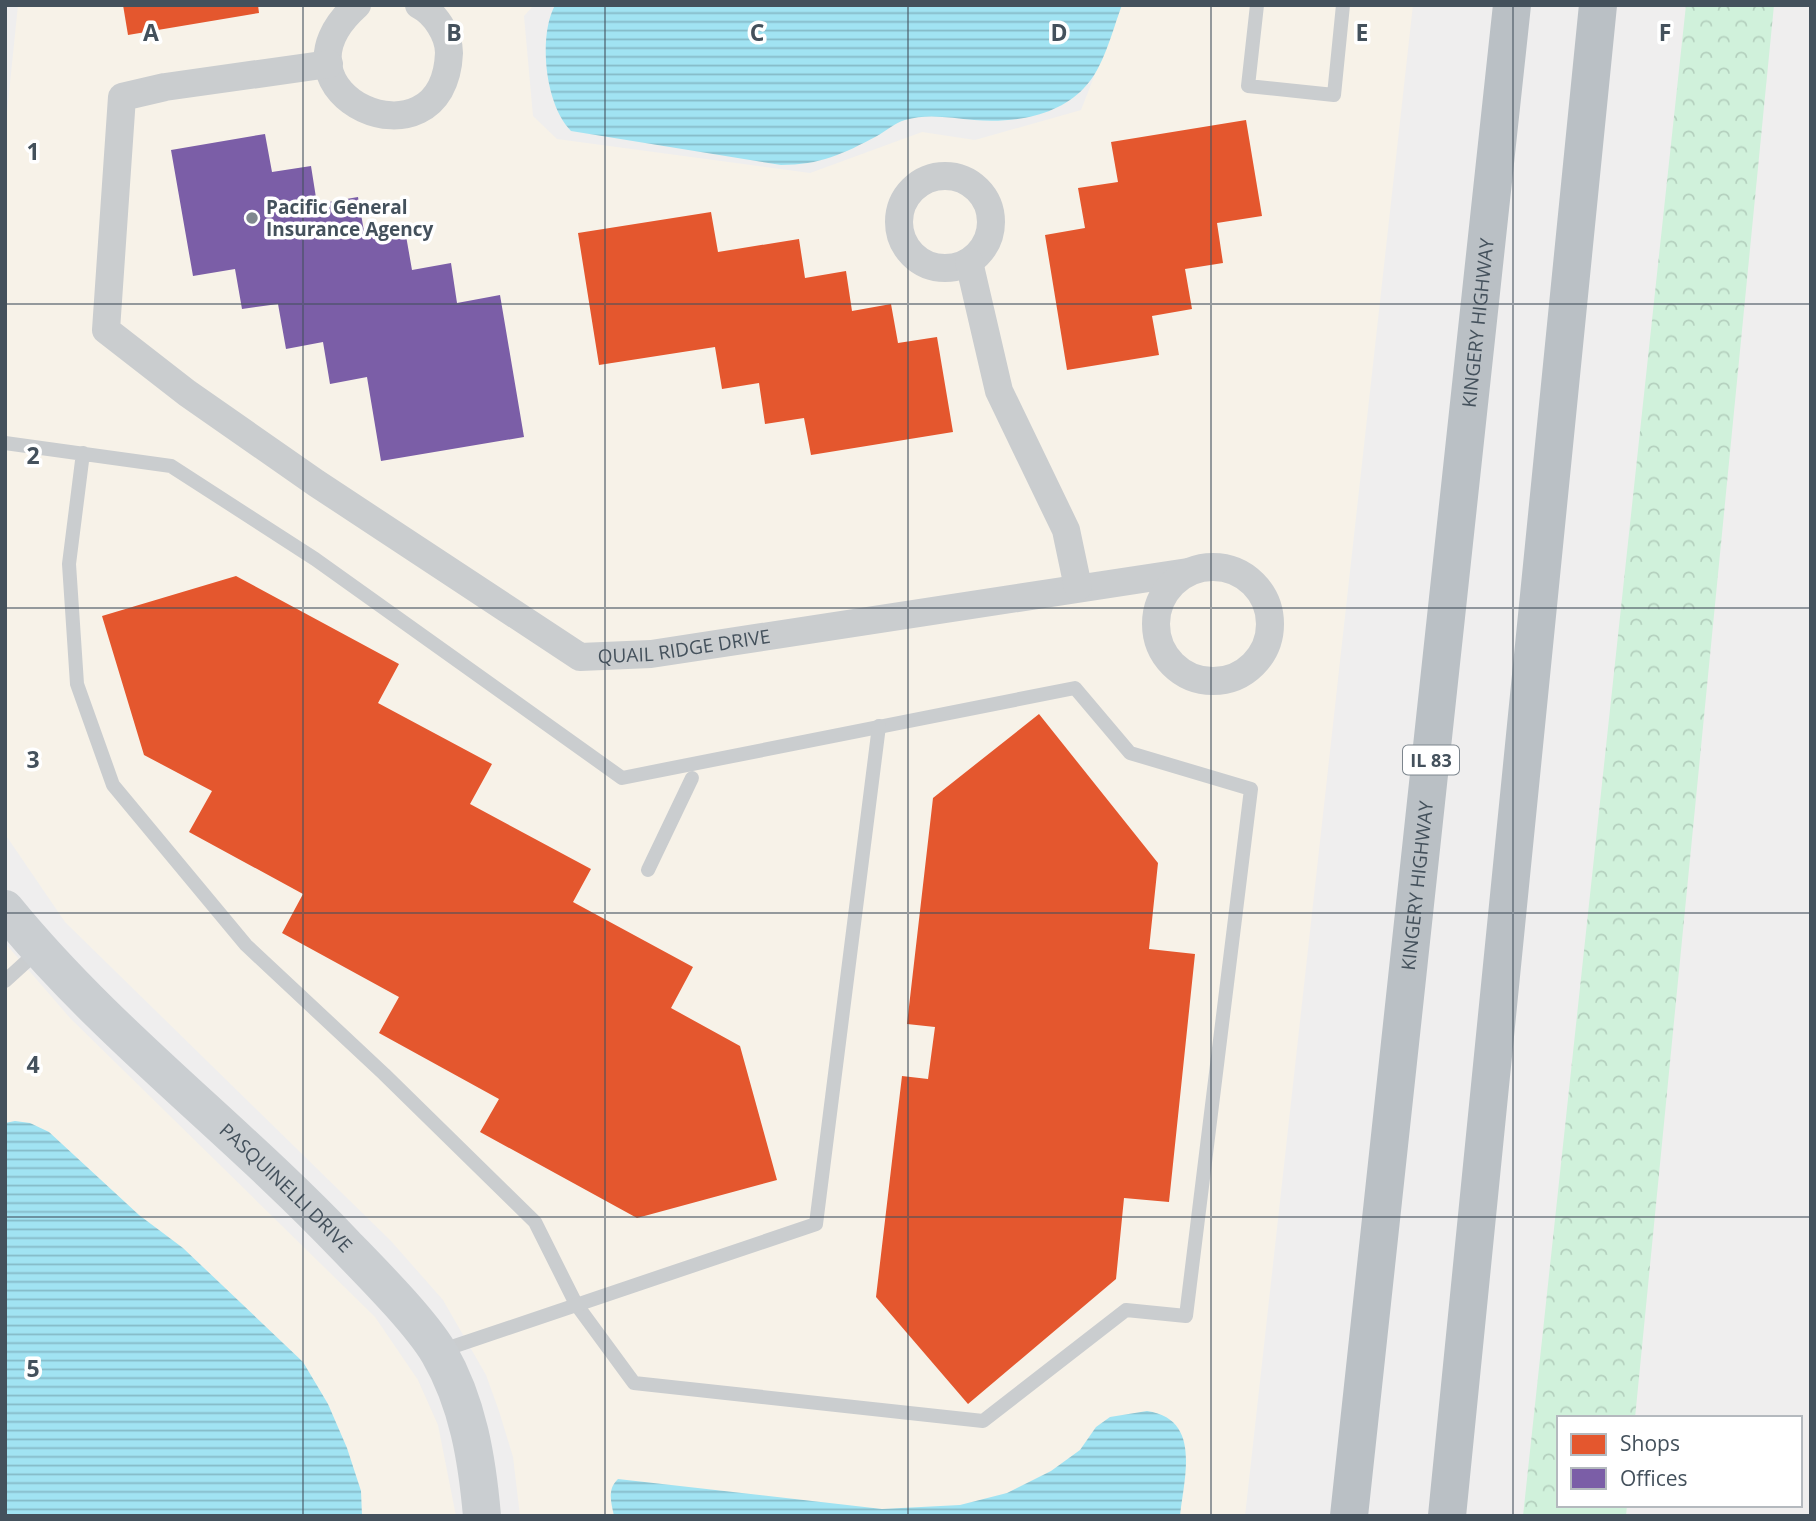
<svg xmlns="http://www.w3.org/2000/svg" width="1816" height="1521" font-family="'Open Sans',sans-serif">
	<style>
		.commercial { fill: #f7f2e8 }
		.forest { fill: url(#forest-crowns) }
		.water { fill: url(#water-rules) }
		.shops { fill: #e4572e }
		.offices { fill: #7b5ea7 }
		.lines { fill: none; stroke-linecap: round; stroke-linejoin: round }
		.lane { stroke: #cacdcf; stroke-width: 14 }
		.street { stroke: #cacdcf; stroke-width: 28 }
		.secondary { stroke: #caced1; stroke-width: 38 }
		.highway { stroke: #bac0c5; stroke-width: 38 }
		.grid { fill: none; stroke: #44515c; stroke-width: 2; stroke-opacity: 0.55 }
		.poi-dot { fill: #80888f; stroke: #fff; stroke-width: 2.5 }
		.labels { text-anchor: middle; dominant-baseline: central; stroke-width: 7; stroke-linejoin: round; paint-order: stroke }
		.shield { fill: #fff; stroke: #7c858d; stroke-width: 2 }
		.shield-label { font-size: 18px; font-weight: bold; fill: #44515c }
		.poi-label { font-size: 19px; font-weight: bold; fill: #44515c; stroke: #fff; text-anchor: start }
		.street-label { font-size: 19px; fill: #44515c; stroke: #fff }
		.grid-label { font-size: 23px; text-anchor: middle; font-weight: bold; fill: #44515c; stroke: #fff; stroke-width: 7; stroke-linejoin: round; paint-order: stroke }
	</style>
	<defs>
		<pattern id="forest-crowns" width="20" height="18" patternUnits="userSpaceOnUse" patternTransform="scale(1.75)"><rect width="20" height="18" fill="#d0f1db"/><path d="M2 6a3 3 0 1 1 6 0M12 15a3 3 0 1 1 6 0" fill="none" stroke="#b4d0be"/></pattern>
		<pattern id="water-rules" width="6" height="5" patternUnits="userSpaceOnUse" patternTransform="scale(1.75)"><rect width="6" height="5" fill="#a1e3f2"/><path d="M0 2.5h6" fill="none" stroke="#85bac7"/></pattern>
	</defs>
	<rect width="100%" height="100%" fill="#efeeee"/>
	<g class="commercial">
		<path d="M18,5H534L524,16L533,116L557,139L810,173L922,132L975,140L1081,110L1122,5H1413L1245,1516H520L513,1457L499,1411L486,1375L443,1300L391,1241L65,922L5,834V132Z"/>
		<path d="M5,943L70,1018L375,1317L418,1380L438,1425L456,1516H5Z"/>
	</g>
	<path class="forest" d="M1686,5H1774L1635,1418H1559V1505H1627L1626,1516H1523Z"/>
	<g class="water">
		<path d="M555,5H1122C1112,31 1104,68 1084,88C1057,117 1012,123 974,120C951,118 928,113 905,120C895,123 886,131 877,136C843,154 820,165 781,165L571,131C545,105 538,37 555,5Z"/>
		<path d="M15,1121L30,1123L49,1132L139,1215L183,1248L303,1362L328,1404L347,1448L361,1491L362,1516H5V1123Z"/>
		<path d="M1147,1411C1202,1419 1184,1477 1180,1516H614C611,1502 607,1489 618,1479L882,1509L960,1505L1007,1493L1051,1471L1080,1450L1096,1427L1110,1417Z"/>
	</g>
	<g class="shops">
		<path d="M123,5H258L259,13L128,35Z"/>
		<path d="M1246,120L1262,216L1217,223L1223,263L1185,269L1192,309L1152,316L1159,355L1067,370L1045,235L1085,228L1078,188L1118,182L1111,142Z"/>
		<path d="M711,212L718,252L799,239L805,278L846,271L852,311L891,304L898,343L937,337L953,432L811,455L804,418L765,424L759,383L722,389L715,347L599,365L578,233Z"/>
		<path d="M236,576L399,664L378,703L492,764L470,804L591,869L573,902L693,967L671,1008L740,1046L777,1180L637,1218L480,1132L499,1099L379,1033L399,997L282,933L303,894L189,832L212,791L144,755L102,616Z"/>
		<path d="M1039,714L1158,863L1149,949L1195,954L1169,1202L1124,1198L1116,1279L968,1404L876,1297L902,1076L928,1079L935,1027L907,1024L933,798Z"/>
	</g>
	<path class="offices" d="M265,134L272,172L311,166L317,204L358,197L365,237L405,230L412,270L451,263L457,303L500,295L524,437L381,461L367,377L330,384L323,342L286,349L278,304L242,309L235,269L193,276L171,150Z"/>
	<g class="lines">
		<g class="lane">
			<path d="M1257,5L1248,86L1334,95L1343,5"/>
			<path d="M5,443L171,466L315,559L622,778L1075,688L1130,753L1251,789L1186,1316L1126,1310L983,1421L634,1383L576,1304L535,1222L384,1074L246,945L113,785L77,684L69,564L83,453"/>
			<path d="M648,870L692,778"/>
			<path d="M5,981L38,951"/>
			<path d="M440,1351L816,1224L879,726"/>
		</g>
		<g class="street">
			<path d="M357,5C257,94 444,176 449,53C449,35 435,13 419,5"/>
			<path id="s1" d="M329,64L165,87L122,97L106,330L187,393L316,483L580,657L651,654L1188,572"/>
			<circle cx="945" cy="222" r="46"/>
			<path d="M969,262L999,391L1066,530L1078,587"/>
			<circle cx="1213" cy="624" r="57"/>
		</g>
		<path class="secondary" id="s2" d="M5,909C106,1033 235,1129 345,1245C372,1273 420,1321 439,1353C468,1403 477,1459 482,1516"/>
		<g class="highway">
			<path id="s3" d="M1349,1516L1512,5"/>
			<path d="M1447,1516L1598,5"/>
		</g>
	</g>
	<path class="grid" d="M303,5V1516M605,5V1516M908,5V1516M1211,5V1516M1513,5V1516M5,304H1811M5,608H1811M5,913H1811M5,1217H1811"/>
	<circle class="poi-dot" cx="252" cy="218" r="7"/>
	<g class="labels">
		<rect class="shield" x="1403" y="745.5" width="56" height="29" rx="5"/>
		<g class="shield-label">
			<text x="1431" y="760">IL 83</text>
		</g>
		<g class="poi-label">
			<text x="266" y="207">Pacific General<tspan x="266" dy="22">Insurance Agency</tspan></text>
		</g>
		<g class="street-label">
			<text stroke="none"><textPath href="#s3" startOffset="1200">KINGERY HIGHWAY</textPath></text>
			<text stroke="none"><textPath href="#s1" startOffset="1124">QUAIL RIDGE DRIVE</textPath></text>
			<text stroke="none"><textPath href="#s3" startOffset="634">KINGERY HIGHWAY</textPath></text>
			<text stroke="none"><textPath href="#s2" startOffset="396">PASQUINELLI DRIVE</textPath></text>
		</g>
	</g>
	<g class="grid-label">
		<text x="151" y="41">A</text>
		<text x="454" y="41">B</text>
		<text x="757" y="41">C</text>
		<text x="1059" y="41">D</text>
		<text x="1362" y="41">E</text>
		<text x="1665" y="41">F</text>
		<text x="33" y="160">1</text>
		<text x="33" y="464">2</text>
		<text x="33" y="768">3</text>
		<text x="33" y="1073">4</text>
		<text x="33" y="1377">5</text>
	</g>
	<rect width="1816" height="1521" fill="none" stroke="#44515c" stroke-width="14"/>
	<rect x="1557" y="1416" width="245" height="91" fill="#ffffff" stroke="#b4b9be" stroke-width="2"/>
	<rect x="1571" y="1434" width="35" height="21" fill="#e4572e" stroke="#b4b9be" stroke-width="2"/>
	<text x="1620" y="1451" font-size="21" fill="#44515c">Shops</text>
	<rect x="1571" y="1468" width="35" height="21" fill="#7b5ea7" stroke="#b4b9be" stroke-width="2"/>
	<text x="1620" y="1486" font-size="21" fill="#44515c">Offices</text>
</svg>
